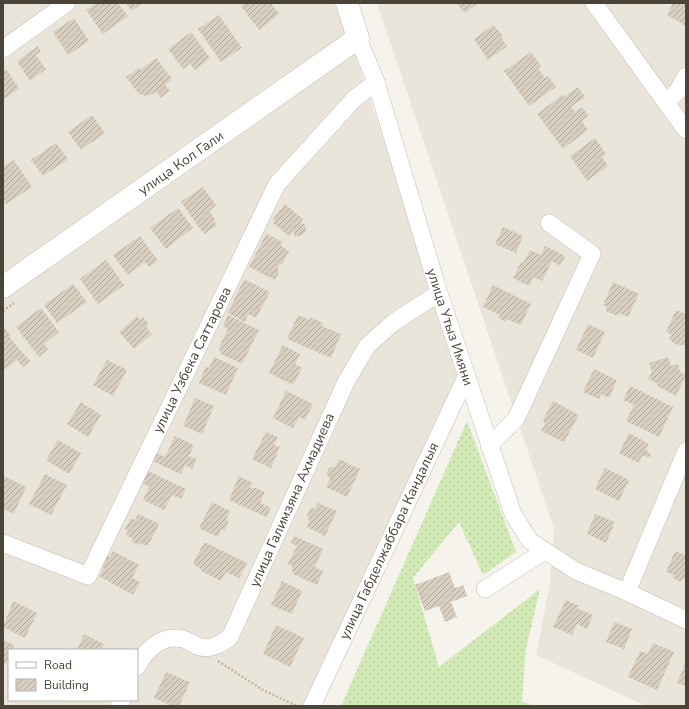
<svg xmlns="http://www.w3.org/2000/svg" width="689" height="709" font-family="'Nunito Sans',sans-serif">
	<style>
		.residential { fill: #eae5da; fill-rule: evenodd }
		.grass { fill: url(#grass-dots) }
		.building { fill: url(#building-hatch) }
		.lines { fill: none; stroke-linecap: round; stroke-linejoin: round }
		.minor-casing { stroke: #c2bbae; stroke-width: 18 }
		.tertiary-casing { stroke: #c2bbae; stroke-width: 23 }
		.path { stroke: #c4b79f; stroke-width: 2.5; stroke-dasharray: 2 2; stroke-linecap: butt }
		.minor { stroke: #fff; stroke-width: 17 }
		.tertiary { stroke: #fff; stroke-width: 22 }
		.labels { text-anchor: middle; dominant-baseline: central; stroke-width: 3; stroke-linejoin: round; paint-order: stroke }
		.street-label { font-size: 14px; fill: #4b4439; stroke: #fff }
	</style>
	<defs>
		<pattern id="grass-dots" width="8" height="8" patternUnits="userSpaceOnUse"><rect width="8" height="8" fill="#d2eab5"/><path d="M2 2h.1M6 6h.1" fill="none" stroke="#b6ca9c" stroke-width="1.8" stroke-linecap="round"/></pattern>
		<pattern id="building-hatch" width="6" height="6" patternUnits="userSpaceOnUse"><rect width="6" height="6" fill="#d8cfc1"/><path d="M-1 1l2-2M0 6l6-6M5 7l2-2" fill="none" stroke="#b1aa9e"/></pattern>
	</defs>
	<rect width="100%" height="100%" fill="#f6f3ec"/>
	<g class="residential">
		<path d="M3,3H338L461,370L312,706H3ZM9,650H137V700H9Z"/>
		<path d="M377,3H686V706H646L536,655L550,583L554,529Z"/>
	</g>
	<path class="grass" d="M467,421L516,552L483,575L459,522L413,578L439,667L540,589L526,648L522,701L533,706H341Z"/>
	<g class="building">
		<path d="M96,3H118L128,16L103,34L86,10Z"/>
		<path d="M126,3H143L131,11Z"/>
		<path d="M245,3H271L279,14L259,30L241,6Z"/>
		<path d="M456,3H478L465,13Z"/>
		<path d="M673,3H686V26L667,15Z"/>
		<path d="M219,15L242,48L221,62L198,29Z"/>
		<path d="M74,18L89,41L68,55L53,32Z"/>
		<path d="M493,25L503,36L501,37L507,46L488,60L474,39Z"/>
		<path d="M191,32L210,58L195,70L190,64L183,69L168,49Z"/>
		<path d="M38,46L41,52L36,55L46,69L30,81L17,61Z"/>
		<path d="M531,52L541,66L538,68L545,78L548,76L556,87L529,106L504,71Z"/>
		<path d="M156,58L172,79L165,85L170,91L161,98L157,92L147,96L139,94L126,77L139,68L140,70Z"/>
		<path d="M6,69L19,88L3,100V71Z"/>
		<path d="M578,87L585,97L571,107L575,112L582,107L588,116L582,121L588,130L563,149L537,114L562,95L564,97Z"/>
		<path d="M92,115L105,133L81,150L68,132Z"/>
		<path d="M595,138L606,154L602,157L608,166L587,181L570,156Z"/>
		<path d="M56,143L68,159L43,176L31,160Z"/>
		<path d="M14,160L32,187L6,204L3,200V167Z"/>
		<path d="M203,187L216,205L209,211L214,218L216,226L204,234L181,202Z"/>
		<path d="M285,204L303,219L300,223L305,224L306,231L302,235L295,237L293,231L289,236L273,223L275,221L273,219Z"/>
		<path d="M178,208L193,228L166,249L150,228Z"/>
		<path d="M503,227L523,236L516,253L495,244Z"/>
		<path d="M266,234L281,241L282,247L289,251L283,263L278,266L279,272L275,280L249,267Z"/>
		<path d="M140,236L158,261L149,267L145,262L128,275L113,255Z"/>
		<path d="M545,246L565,256L560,266L552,261L542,281L533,277L529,286L513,278L521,262L523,263L530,250L541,255Z"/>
		<path d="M106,260L124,285L98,304L80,279Z"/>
		<path d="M244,279L270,292L256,318L248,314L245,322L228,313Z"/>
		<path d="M613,282L639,294L628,317L619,313L618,316L606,311L607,307L603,305Z"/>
		<path d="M73,284L87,302L57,323L44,305Z"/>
		<path d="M493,285L531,304L521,325L507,319L506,322L499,318L500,315L483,307Z"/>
		<path d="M41,308L59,332L44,344L48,349L39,357L16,327Z"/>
		<path d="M676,310L686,314V346L675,344L669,339L672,335L666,332Z"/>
		<path d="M228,315L259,330L242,364L221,354L219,347L228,329L223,326Z"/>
		<path d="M298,315L310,320L311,317L323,323L322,326L341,334L331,358L287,339Z"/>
		<path d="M137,316L140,320L143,317L149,324L146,327L152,334L134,349L119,332Z"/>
		<path d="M588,324L605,332L593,358L576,350Z"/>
		<path d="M3,326L11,336L9,337L30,361L23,367L17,360L3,371Z"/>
		<path d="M283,345L300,354L295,364L302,368L293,385L269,373Z"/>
		<path d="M214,357L238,368L226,395L199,383L206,366L209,368Z"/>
		<path d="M668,357L671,366L678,364L680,372L686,375L676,396L657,386L658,384L648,379L652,372L649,363Z"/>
		<path d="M107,360L127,370L113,396L93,385Z"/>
		<path d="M594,369L617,380L609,398L601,394L599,399L583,392Z"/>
		<path d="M630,386L673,407L659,437L626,421L634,405L623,400Z"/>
		<path d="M286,391L313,404L305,420L299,417L293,428L273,418Z"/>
		<path d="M195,398L214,406L202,434L183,426Z"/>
		<path d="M553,401L579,415L564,442L541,431L545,424L543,420Z"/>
		<path d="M81,402L101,415L88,437L67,424Z"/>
		<path d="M266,432L278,437L274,445L280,447L271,468L252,459Z"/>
		<path d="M629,433L649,444L646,449L652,457L642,456L639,463L619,453Z"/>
		<path d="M175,436L194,445L189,456L197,459L192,469L185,465L181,474L152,461L156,453L165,457Z"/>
		<path d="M58,440L81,453L69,474L46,460Z"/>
		<path d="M339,459L360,469L347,497L326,487L330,479L326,474L329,468L336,466Z"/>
		<path d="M605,468L629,480L619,501L595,489Z"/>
		<path d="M148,471L186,489L181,499L172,495L164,510L143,500L149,487L142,483Z"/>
		<path d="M45,474L67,485L51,515L29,504Z"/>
		<path d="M4,476L26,487L14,514L3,509Z"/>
		<path d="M239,476L253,483L250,488H256L265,492L260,503L271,508L266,517L229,500Z"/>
		<path d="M212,502L230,511L226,520L229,522L224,531L221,529L218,537L199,528Z"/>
		<path d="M318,503L337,511L325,536L307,527L309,521L307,515L311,507L315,509Z"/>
		<path d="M138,514L159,524L148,546L140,543L139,545L132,542L133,539L126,535L128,531L125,529L131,518L135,520Z"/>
		<path d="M595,514L615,522L606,543L587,534Z"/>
		<path d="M294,536L323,549L315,567L323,571L317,585L293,574L292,566L288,564L297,546L291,543Z"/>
		<path d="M204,542L247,563L239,578L226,572L221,581L201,571L200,568L193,564Z"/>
		<path d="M113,551L139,565L132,578L140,582L133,595L99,576L104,568L101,567L107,556L110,557Z"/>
		<path d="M675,551L686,555V580L683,578L681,582L673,578L674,575L666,572Z"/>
		<path d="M449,572L455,588L463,585L467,596L451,602L457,617L445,622L439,606L425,611L415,585Z"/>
		<path d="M282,581L302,591L292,614L271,605Z"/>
		<path d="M566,600L579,606L577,608L593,615L587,629L577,624L572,635L553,627Z"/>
		<path d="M13,601L37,613L25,638L3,627Z"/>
		<path d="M614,622L632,629L624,649L606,642Z"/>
		<path d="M276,625L304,638L290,667L263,654Z"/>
		<path d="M84,634L104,644L101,650H77Z"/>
		<path d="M3,640L14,645L12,650H9V657L6,664L3,663Z"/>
		<path d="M653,643L674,652L657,690L628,677L640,651L648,654Z"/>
		<path d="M686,661V686L677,683Z"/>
		<path d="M166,672L190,682L179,706H172L154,698Z"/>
	</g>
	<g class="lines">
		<defs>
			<g id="minor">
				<path d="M594,3L686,130"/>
				<path d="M358,38L376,82L439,293L513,514L530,541L576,571L627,592"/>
				<path d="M3,49L67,3"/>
				<path d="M666,103L677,92L686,76"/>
				<path d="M489,446L516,419L592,254L549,223"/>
				<path d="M686,451L627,592L686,620"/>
				<path d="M3,543L88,576L277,184L354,99L376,82"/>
				<path d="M485,589L545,551"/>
				<path d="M137,667C145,650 162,634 183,639C188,640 192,644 197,646C208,651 222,644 230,637L346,382L367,346L394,322L439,293"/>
				<path d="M119,706L122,700"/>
				<path d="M312,706L466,377"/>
			</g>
			<path id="tertiary" d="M3,287L358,38L347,3"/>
		</defs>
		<use href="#minor" class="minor-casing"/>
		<use href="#tertiary" class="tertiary-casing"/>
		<g class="path">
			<path d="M3,311L14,303"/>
			<path d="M218,661L263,690L297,706"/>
		</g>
		<use href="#minor" class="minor"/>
		<use href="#tertiary" class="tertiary"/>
	</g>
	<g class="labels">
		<g class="street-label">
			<text transform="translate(181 163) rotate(-35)">улица Кол Гали</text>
			<text transform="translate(450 327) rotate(72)">улица Утыз Имяни</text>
			<text transform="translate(192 360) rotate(-64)">улица Узбека Саттарова</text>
			<text transform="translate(292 500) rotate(-66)">улица Галимзяна Ахмадиева</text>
			<text transform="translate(389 541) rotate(-65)">улица Габделжаббара Кандалыя</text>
		</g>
	</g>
	<rect width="689" height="709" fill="none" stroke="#4b4439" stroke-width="8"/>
	<rect x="8" y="649" width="130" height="52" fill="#ffffff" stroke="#b7b4b0"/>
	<rect x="16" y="662" width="20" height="6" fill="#ffffff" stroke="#b7b4b0"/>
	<text x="44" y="669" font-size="12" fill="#4b4439">Road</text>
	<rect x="16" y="679" width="20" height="12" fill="url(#building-hatch)" stroke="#b7b4b0"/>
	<text x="44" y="689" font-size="12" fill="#4b4439">Building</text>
</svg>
